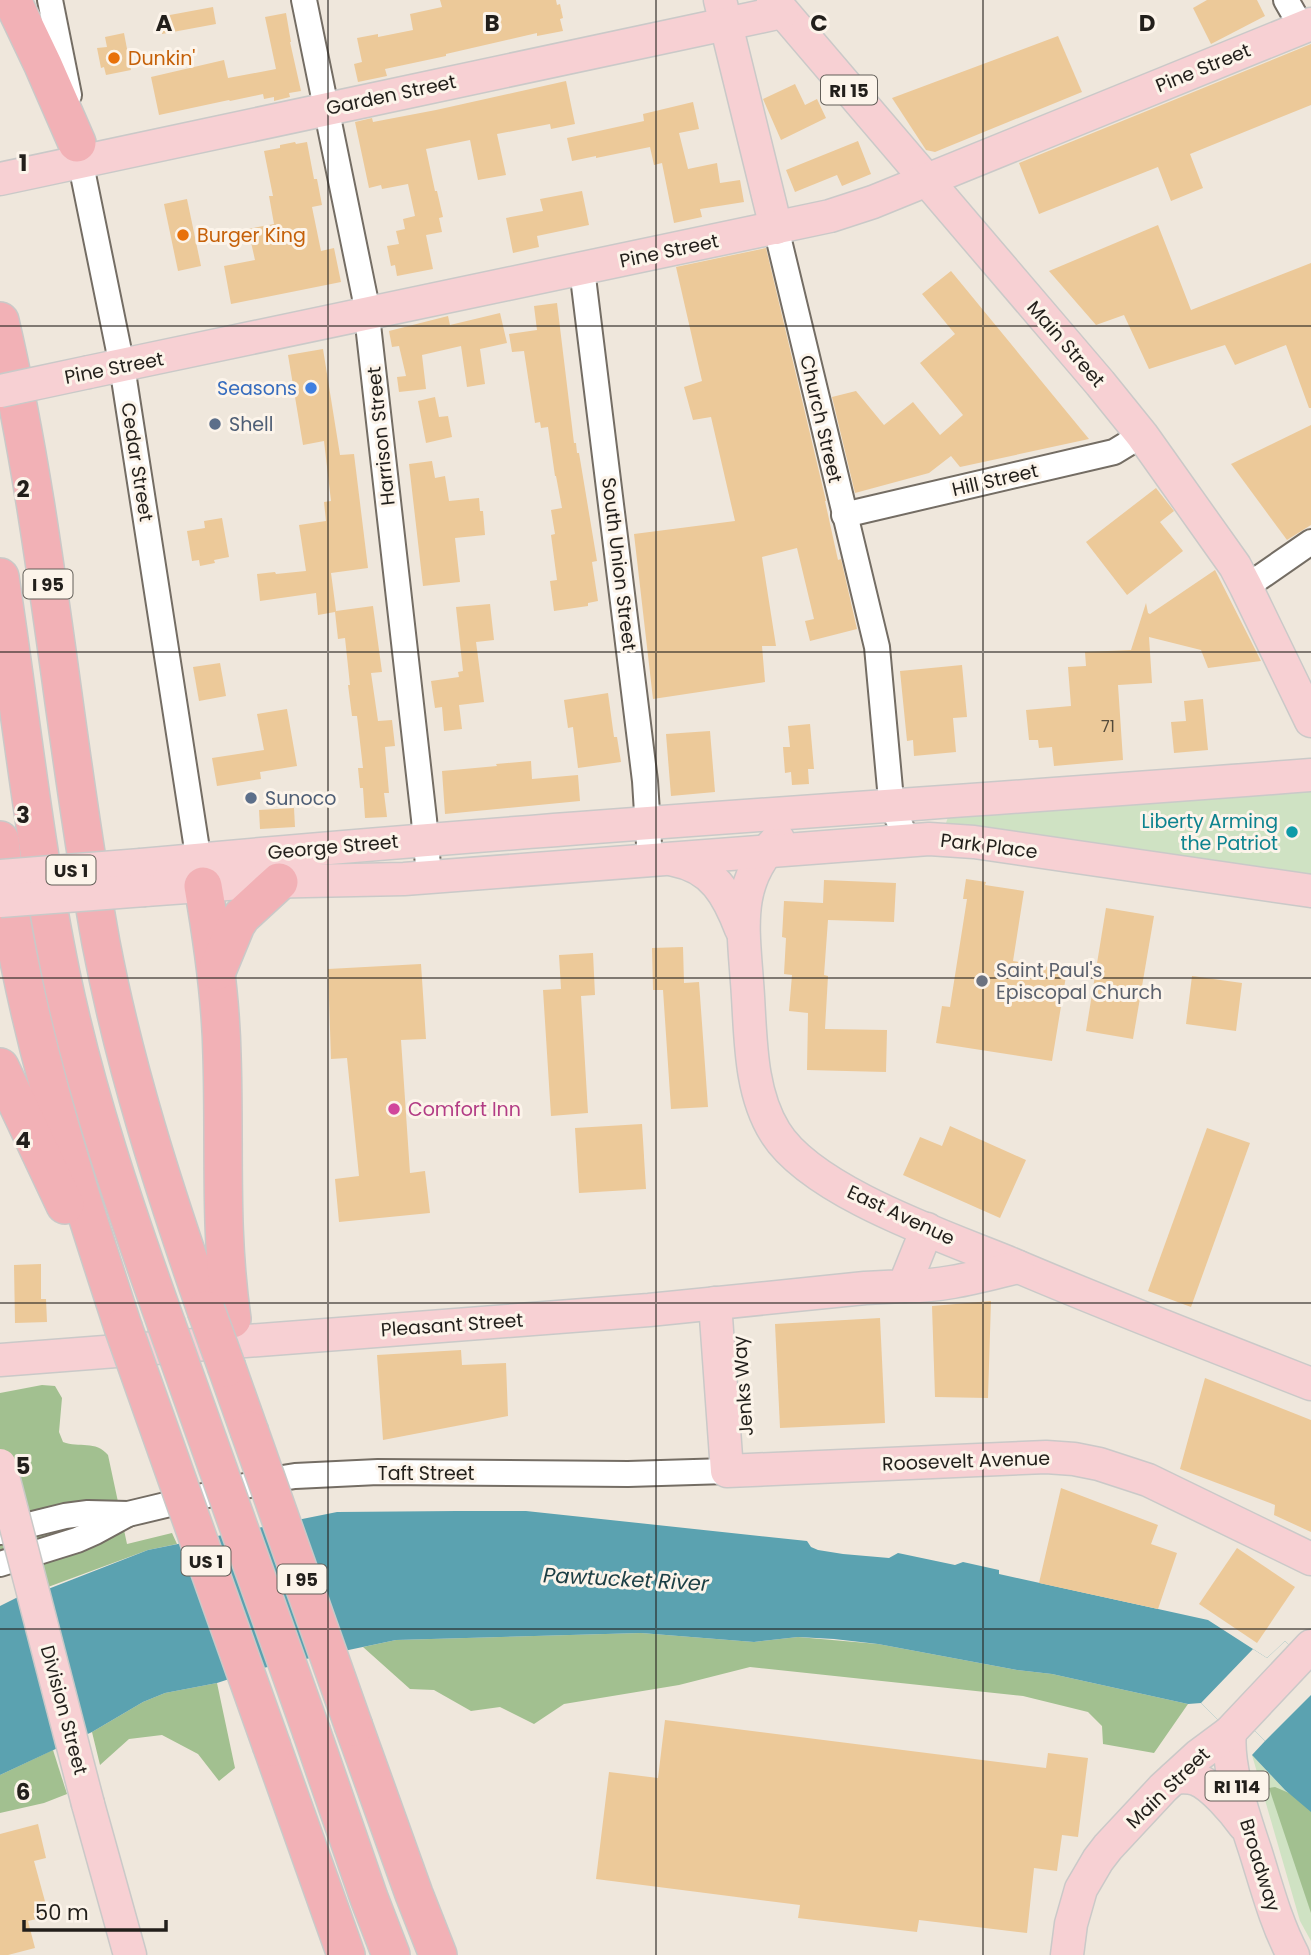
<svg xmlns="http://www.w3.org/2000/svg" width="1311" height="1955" font-family="Poppins,sans-serif">
	<style>
		.green { fill: #cfe2c3 }
		.forest { fill: #a2c090 }
		.water { fill: #5ba2b0 }
		.pier { fill: #efe7dc }
		.building { fill: #ecc999 }
		.lines { fill: none; stroke-linecap: round; stroke-linejoin: round }
		.minor-casing { stroke: #746d64; stroke-width: 28 }
		.major-casing { stroke: #cac9c8; stroke-width: 35 }
		.highway-casing { stroke: #cac9c8; stroke-width: 40 }
		.minor { stroke: #fff; stroke-width: 24 }
		.major { stroke: #f7d0d3; stroke-width: 32 }
		.highway { stroke: #f2b1b6; stroke-width: 37 }
		.major-bridge-casing { stroke: #cac9c8; stroke-width: 35; stroke-linecap: butt }
		.highway-bridge-casing { stroke: #cac9c8; stroke-width: 40; stroke-linecap: butt }
		.major-bridge { stroke: #f7d0d3; stroke-width: 32 }
		.highway-bridge { stroke: #f2b1b6; stroke-width: 37 }
		.grid { fill: none; stroke: #221f1b; stroke-width: 2; stroke-opacity: 0.55 }
		.food-dot { fill: #e8710a; stroke: #fcf4ea; stroke-width: 2.5 }
		.shop-dot { fill: #3f7fe0; stroke: #fcf4ea; stroke-width: 2.5 }
		.service-dot { fill: #5c6f8a; stroke: #fcf4ea; stroke-width: 2.5 }
		.culture-dot { fill: #0f9aa8; stroke: #fcf4ea; stroke-width: 2.5 }
		.worship-dot { fill: #6b7280; stroke: #fcf4ea; stroke-width: 2.5 }
		.hotel-dot { fill: #d1479c; stroke: #fcf4ea; stroke-width: 2.5 }
		.labels { text-anchor: middle; dominant-baseline: central; stroke-width: 6; stroke-linejoin: round; paint-order: stroke }
		.number-label { font-size: 16px; fill: #544a3a }
		.shield { fill: #fcf4ea; stroke: #635f59; stroke-width: 2 }
		.shield-label { font-size: 18px; font-weight: bold; fill: #221f1b }
		.food-label { font-size: 19px; fill: #c56008; stroke: #fcf4ea; text-anchor: start }
		.street-label { font-size: 19px; fill: #221f1b; stroke: #fcf4ea }
		.shop-label { font-size: 19px; fill: #366cbe; stroke: #fcf4ea; text-anchor: end }
		.service-label { font-size: 19px; fill: #4e5e75; stroke: #fcf4ea; text-anchor: start }
		.culture-label { font-size: 19px; fill: #0d838f; stroke: #fcf4ea; text-anchor: end }
		.worship-label { font-size: 19px; fill: #5b616d; stroke: #fcf4ea; text-anchor: start }
		.hotel-label { font-size: 19px; fill: #b23c85; stroke: #fcf4ea; text-anchor: start }
		.water-label { font-size: 21px; font-style: italic; fill: #1b3e44; stroke: #fcf4ea }
		.grid-label { font-size: 23px; text-anchor: middle; font-weight: bold; fill: #221f1b; stroke: #fcf4ea; stroke-width: 6; stroke-linejoin: round; paint-order: stroke }
	</style>
	<rect width="100%" height="100%" fill="#efe7dc"/>
	<g class="green">
		<path d="M1311,790V875L954,828L946,823L948,817Z"/>
		<path d="M1252,1755L1285,1790L1311,1812V1941L1300,1921Z"/>
	</g>
	<g class="forest">
		<path d="M42,1385L55,1386L62,1398L59,1432L63,1442C79,1448 96,1440 108,1455L127,1544L172,1533L177,1544L148,1550L40,1590L20,1567L0,1568V1393Z"/>
		<path d="M641,1633L754,1642L798,1637L878,1644L1017,1670L1052,1674L1188,1704L1154,1753L1103,1744L1102,1726L1088,1712L1023,1696L750,1667L679,1685L564,1704L534,1724L500,1707L471,1711L434,1690L410,1689L363,1647L396,1640Z"/>
		<path d="M217,1683L235,1768L219,1781L198,1754L162,1735L129,1739L100,1765L92,1732L143,1702L165,1693Z"/>
		<path d="M53,1750L67,1794L44,1803L0,1813V1775Z"/>
		<path d="M1275,1787L1289,1793L1311,1807V1913L1269,1788Z"/>
	</g>
	<path class="water" d="M457,1511H526L807,1541L811,1547L818,1550L843,1554L889,1558L898,1553L955,1565L963,1562L999,1570V1574L1208,1620L1267,1658L1285,1641L1311,1666V1812L1285,1790L1252,1755L1265,1741L1250,1726L1237,1739L1201,1703L1188,1704L1052,1674L1017,1670L878,1644L834,1639L798,1637L754,1642L641,1633L396,1640L263,1668L217,1683L165,1693L143,1702L92,1732L0,1775V1606L18,1597L25,1598L148,1550L337,1512Z"/>
	<path class="pier" d="M1285,1641L1311,1666V1695L1265,1741L1250,1726L1237,1739L1201,1703L1253,1649L1267,1658Z"/>
	<g class="building">
		<path d="M440,0H556L557,5L560,4L563,18L560,19L563,31L537,36V33L446,54V56L385,69L387,76L358,82L354,64L362,62L357,38L378,34V37L413,30L410,14L442,7Z"/>
		<path d="M1207,0H1257L1265,16L1211,44L1193,8Z"/>
		<path d="M213,7L216,24L162,34L159,17Z"/>
		<path d="M286,13L291,42H290L301,91L289,93L290,97L274,101V97L264,99L263,94L230,101L229,100L159,115L151,77L224,60L228,78L276,69L265,17Z"/>
		<path d="M124,33L131,70L106,75L104,67L101,68L97,48L107,47L105,37Z"/>
		<path d="M1058,36L1082,92L935,152L926,150L892,98Z"/>
		<path d="M1311,44V105L1190,154L1203,188L1171,201L1158,167L1039,214L1019,163Z"/>
		<path d="M566,81L575,124L551,129L550,124L497,134L506,175L478,180L470,140L426,149L435,191H437L443,217L439,218L442,232L426,235L433,269L397,276L395,265L391,266L387,246L399,244L396,231L405,229L403,219L415,216L408,184L382,189L381,185L369,188L355,122L372,118L373,122L436,110Z"/>
		<path d="M795,84L805,105L817,99L826,118L781,140L763,99Z"/>
		<path d="M693,102L699,129L679,133L688,169L717,163L720,183L740,180L744,202L700,209L702,217L674,223L662,163L654,165L650,147L596,158V156L572,161L567,138L644,121L643,114Z"/>
		<path d="M858,141L871,174L842,186L837,175L795,192L786,170Z"/>
		<path d="M295,142L296,144L307,142L314,179H317L322,205L312,207L321,251L334,248L341,282L231,304L224,266L255,260L248,229L274,224L269,196H273L264,151L280,148V145Z"/>
		<path d="M582,191L589,225L537,236L539,247L513,253L506,218L543,211L540,199Z"/>
		<path d="M187,199L201,266L178,271L164,204Z"/>
		<path d="M1158,225L1191,310L1311,263V408H1309L1286,345L1235,365L1225,345L1149,369L1124,315L1096,325L1049,271Z"/>
		<path d="M766,248L826,501H825L838,560L841,559L857,629L810,641L805,621L814,619L797,548L762,557L776,646H762L765,682L653,699L634,534L735,521L711,417L693,420L684,387L702,381L676,267Z"/>
		<path d="M951,271L1089,439L960,467L951,456L929,473L855,493L832,397L856,391L884,425L913,402L940,435L963,415L920,363L955,334L922,294Z"/>
		<path d="M557,303L574,443H576L577,453H579L597,561L592,562L598,601L588,603V606L554,611L550,581L557,580L551,535L555,534L551,510L562,508L556,476H555L548,427L541,428L540,422L535,423L524,351L512,352L509,334L537,330L534,306Z"/>
		<path d="M500,313L507,343L480,349L485,384L467,387L461,346L422,355L426,389L399,392L397,377L406,376L399,346L392,347L389,331L448,316L450,325Z"/>
		<path d="M323,349L340,455L354,454L368,568L331,573L336,611L373,606L382,672L371,673L378,721L392,720L395,746L385,747L389,793H384L387,817L365,818L363,788H360L358,768H363L357,716H352L348,685H350L345,638L338,639L335,612L318,615L316,593L260,601L257,574L275,572L276,574L306,571L299,525L326,521L324,502L331,501L324,441L303,445L288,355Z"/>
		<path d="M435,397L439,417L448,416L452,437L426,443L418,401Z"/>
		<path d="M1311,425V525L1287,540L1231,464Z"/>
		<path d="M432,461L435,478L445,476L449,501L479,498L480,511H483L485,535L455,538L460,582L423,586L409,464Z"/>
		<path d="M1156,488L1174,511L1160,522L1183,551L1127,595L1086,542Z"/>
		<path d="M222,518L229,557L214,560L215,563L200,566L199,560L192,561L187,531L205,528L204,521Z"/>
		<path d="M1215,570L1261,661L1208,668L1201,650L1149,637L1152,683L1118,685L1123,760L1054,766L1052,747L1039,748L1038,740H1029L1026,710L1071,706L1068,667L1086,666L1085,652L1131,650L1146,603L1148,613L1150,614Z"/>
		<path d="M490,604L494,640L476,642L484,702L459,705L462,729L444,731L442,707L435,708L431,681L459,677L458,672L463,671L456,607Z"/>
		<path d="M220,663L226,696L199,701L193,667Z"/>
		<path d="M962,665L967,717L953,718L956,752L914,756L913,740L907,741L900,671Z"/>
		<path d="M608,693L614,737H617L621,762L578,768L573,727L568,728L564,700Z"/>
		<path d="M1203,699L1208,750L1174,753L1171,722L1186,721L1184,701Z"/>
		<path d="M287,709L297,766L260,772L261,779L217,786L212,758L264,750L257,714Z"/>
		<path d="M810,724L814,769H808L809,784L792,785L791,772L785,773L783,747H790L788,726Z"/>
		<path d="M710,731L715,792L671,796L666,734Z"/>
		<path d="M531,761L532,779L578,775L580,801L445,814L442,771L497,766L496,764Z"/>
		<path d="M294,808L295,827L260,829L259,810Z"/>
		<path d="M966,879L986,882L985,885L1024,891L1013,961L1067,970L1052,1061L936,1043L942,1006L950,1007L967,899H963Z"/>
		<path d="M824,880L896,883L894,922L828,920L824,975L828,976L825,1029L887,1030L886,1072L807,1070L808,1013L789,1011L792,975L784,974L786,938L782,937L784,901L823,903Z"/>
		<path d="M1106,908L1154,916L1133,1039L1086,1031Z"/>
		<path d="M683,947L684,983L699,982L708,1107L671,1109L663,990H653L652,948Z"/>
		<path d="M593,953L595,995L581,996L588,1113L551,1116L543,990L561,989L559,955Z"/>
		<path d="M421,964L426,1039L401,1040L410,1173L425,1171L430,1213L339,1222L335,1179L359,1176L347,1058L331,1059L328,969Z"/>
		<path d="M1192,976L1242,983L1236,1031L1186,1024Z"/>
		<path d="M642,1124L646,1189L579,1193L575,1128Z"/>
		<path d="M950,1126L1026,1160L1000,1218L903,1175L920,1137L942,1146Z"/>
		<path d="M1207,1128L1250,1143L1191,1307L1148,1291Z"/>
		<path d="M41,1264V1299H46L47,1322L15,1323L14,1265Z"/>
		<path d="M991,1301L988,1398L935,1397L932,1306Z"/>
		<path d="M880,1318L885,1423L780,1428L775,1324Z"/>
		<path d="M461,1350L462,1365L506,1363L508,1416L383,1440L377,1355Z"/>
		<path d="M1205,1378L1311,1420V1532L1274,1515L1275,1505L1180,1469Z"/>
		<path d="M1061,1488L1158,1525L1151,1544L1177,1553L1158,1609L1039,1583Z"/>
		<path d="M1237,1548L1295,1587L1257,1643L1199,1604Z"/>
		<path d="M665,1720L1046,1768L1048,1753L1088,1758L1078,1837L1062,1835L1057,1871L1034,1868L1027,1933L919,1920L917,1932L798,1918L800,1905L596,1879L609,1772L658,1778Z"/>
		<path d="M38,1824L46,1858L34,1861L49,1916L28,1921L35,1948L8,1955H0V1834Z"/>
	</g>
	<g class="lines">
		<defs>
			<g id="minor">
				<path d="M50,0L69,95"/>
				<path d="M304,0L365,298L424,819L429,877"/>
				<path d="M1286,0L1302,28"/>
				<path d="M77,145L122,366L201,875"/>
				<path d="M776,228L877,647L890,789L896,815L907,840"/>
				<path d="M582,269L645,781L650,860"/>
				<path d="M844,515L1114,452L1142,435"/>
				<path d="M1246,587L1311,542"/>
				<path d="M0,1532L65,1516L88,1513L128,1514L270,1480L295,1476L378,1472L628,1474L727,1471"/>
				<path d="M0,1564L77,1540L95,1532L128,1514"/>
			</g>
			<g id="major">
				<path d="M720,0L776,228"/>
				<path d="M773,0L1100,383L1142,435L1235,566L1246,587L1311,721"/>
				<path d="M0,179L782,12"/>
				<path d="M89,372L830,216L873,202L1311,24"/>
				<path d="M778,839C735,881 743,927 747,982C751,1030 748,1089 775,1132C811,1191 943,1236 1007,1262C1107,1305 1209,1344 1311,1384"/>
				<path d="M674,860C713,867 728,895 741,929"/>
				<path d="M141,865C531,828 921,805 1311,775"/>
				<path d="M145,890L257,882L404,879L929,839L974,842L1311,891"/>
				<path d="M904,1286C943,1287 980,1276 1018,1267"/>
				<path d="M715,1303L727,1471L1046,1457L1074,1459L1099,1464L1148,1480L1311,1559"/>
				<path d="M0,1360L649,1310L865,1288L904,1286L927,1229"/>
				<path d="M1230,1732C1226,1767 1245,1819 1256,1853C1267,1888 1276,1923 1293,1955"/>
				<path d="M1174,1778C1181,1777 1189,1777 1196,1779C1212,1785 1234,1811 1244,1825"/>
				<path d="M88,1804L130,1955"/>
				<path d="M1067,1955L1071,1924L1081,1889L1098,1860L1108,1847L1163,1788L1199,1755L1230,1732L1311,1646"/>
			</g>
			<g id="highway">
				<path d="M12,0L43,65L77,143"/>
				<path d="M0,321C48,526 63,736 101,943C125,1069 164,1189 206,1310"/>
				<path d="M0,577C20,709 34,843 61,974C86,1094 125,1208 166,1323"/>
				<path d="M0,840C18,1006 71,1168 123,1327"/>
				<path d="M203,886C213,943 221,998 222,1056C225,1145 219,1230 232,1319"/>
				<path d="M217,971L236,925L242,916L279,882"/>
				<path d="M0,1067L65,1205"/>
				<path d="M227,1368L249,1430"/>
				<path d="M354,1727L414,1894L438,1955"/>
				<path d="M312,1733L369,1898L391,1955"/>
				<path d="M272,1747L346,1955"/>
			</g>
		</defs>
		<use href="#minor" class="minor-casing"/>
		<use href="#major" class="major-casing"/>
		<use href="#highway" class="highway-casing"/>
		<use href="#minor" class="minor"/>
		<use href="#major" class="major"/>
		<use href="#highway" class="highway"/>
		<defs>
			<g id="major-bridge">
				<path d="M0,391L89,372"/>
				<path d="M0,876L141,865"/>
				<path d="M0,901L145,890"/>
				<path d="M0,1465L88,1804"/>
			</g>
			<g id="highway-bridge">
				<path d="M206,1310L227,1368"/>
				<path d="M166,1323L312,1733"/>
				<path d="M123,1327L272,1747"/>
				<path d="M249,1430L354,1727"/>
			</g>
		</defs>
		<use href="#major-bridge" class="major-bridge-casing"/>
		<use href="#highway-bridge" class="highway-bridge-casing"/>
		<use href="#major-bridge" class="major-bridge"/>
		<use href="#highway-bridge" class="highway-bridge"/>
	</g>
	<path class="grid" d="M328,0V1955M656,0V1955M983,0V1955M0,326H1311M0,652H1311M0,978H1311M0,1303H1311M0,1629H1311"/>
	<g class="food-dot">
		<circle cx="114" cy="58" r="7"/>
		<circle cx="183" cy="235" r="7"/>
	</g>
	<circle class="shop-dot" cx="311" cy="388" r="7"/>
	<g class="service-dot">
		<circle cx="215" cy="424" r="7"/>
		<circle cx="251" cy="798" r="7"/>
	</g>
	<circle class="culture-dot" cx="1292" cy="832" r="7"/>
	<circle class="worship-dot" cx="982" cy="981" r="7"/>
	<circle class="hotel-dot" cx="394" cy="1109" r="7"/>
	<g class="labels">
		<g class="number-label">
			<text x="1108" y="726">71</text>
		</g>
		<g class="shield">
			<rect x="821" y="75.5" width="56" height="29" rx="5"/>
			<rect x="23.5" y="569.5" width="49" height="29" rx="5"/>
			<rect x="46.5" y="855.5" width="49" height="29" rx="5"/>
			<rect x="181.5" y="1546.5" width="49" height="29" rx="5"/>
			<rect x="277.5" y="1564.5" width="49" height="29" rx="5"/>
			<rect x="1205.5" y="1771.5" width="63" height="29" rx="5"/>
		</g>
		<g class="shield-label">
			<text x="849" y="90">RI 15</text>
			<text x="48" y="584">I 95</text>
			<text x="71" y="870">US 1</text>
			<text x="206" y="1561">US 1</text>
			<text x="302" y="1579">I 95</text>
			<text x="1237" y="1786">RI 114</text>
		</g>
		<g class="food-label">
			<text x="128" y="58">Dunkin'</text>
			<text x="197" y="235">Burger King</text>
		</g>
		<g class="street-label">
			<text transform="translate(1203 68) rotate(-22)">Pine Street</text>
			<text transform="translate(391 95) rotate(-12)">Garden Street</text>
			<text transform="translate(669 251) rotate(-12)">Pine Street</text>
			<text transform="translate(1066 344) rotate(49)">Main Street</text>
			<text transform="translate(114 368) rotate(-11)">Pine Street</text>
			<text transform="translate(821 419) rotate(77)">Church Street</text>
			<text transform="translate(381 436) rotate(-96)">Harrison Street</text>
			<text transform="translate(137 462) rotate(81)">Cedar Street</text>
			<text transform="translate(995 480) rotate(-13)">Hill Street</text>
			<text transform="translate(619 564) rotate(83)">South Union Street</text>
			<text transform="translate(989 846) rotate(7)">Park Place</text>
			<text transform="translate(333 847) rotate(-5)">George Street</text>
			<text transform="translate(901 1215) rotate(25)">East Avenue</text>
			<text transform="translate(452 1325) rotate(-4)">Pleasant Street</text>
			<text transform="translate(743 1386) rotate(-94)">Jenks Way</text>
			<text transform="translate(966 1461) rotate(-2)">Roosevelt Avenue</text>
			<text x="426" y="1473">Taft Street</text>
			<text transform="translate(64 1710) rotate(75)">Division Street</text>
			<text transform="translate(1168 1788) rotate(-44)">Main Street</text>
			<text transform="translate(1260 1865) rotate(73)">Broadway</text>
		</g>
		<g class="shop-label">
			<text x="297" y="388">Seasons</text>
		</g>
		<g class="service-label">
			<text x="229" y="424">Shell</text>
			<text x="265" y="798">Sunoco</text>
		</g>
		<g class="culture-label">
			<text x="1278" y="821">Liberty Arming<tspan x="1278" dy="22">the Patriot</tspan></text>
		</g>
		<g class="worship-label">
			<text x="996" y="970">Saint Paul's<tspan x="996" dy="22">Episcopal Church</tspan></text>
		</g>
		<g class="hotel-label">
			<text x="408" y="1109">Comfort Inn</text>
		</g>
		<g class="water-label">
			<text transform="translate(626 1579) rotate(3)">Pawtucket River</text>
		</g>
	</g>
	<g class="grid-label">
		<text x="164" y="31">A</text>
		<text x="492" y="31">B</text>
		<text x="819" y="31">C</text>
		<text x="1147" y="31">D</text>
		<text x="23" y="171">1</text>
		<text x="23" y="497">2</text>
		<text x="23" y="823">3</text>
		<text x="23" y="1148">4</text>
		<text x="23" y="1474">5</text>
		<text x="23" y="1800">6</text>
	</g>
	<path d="M24 1920v10h142v-10" fill="none" stroke="#221f1b" stroke-width="3.5"/>
	<text x="35" y="1920" font-size="21" fill="#221f1b" stroke="#fcf4ea" stroke-width="5" paint-order="stroke">50 m</text>
</svg>
